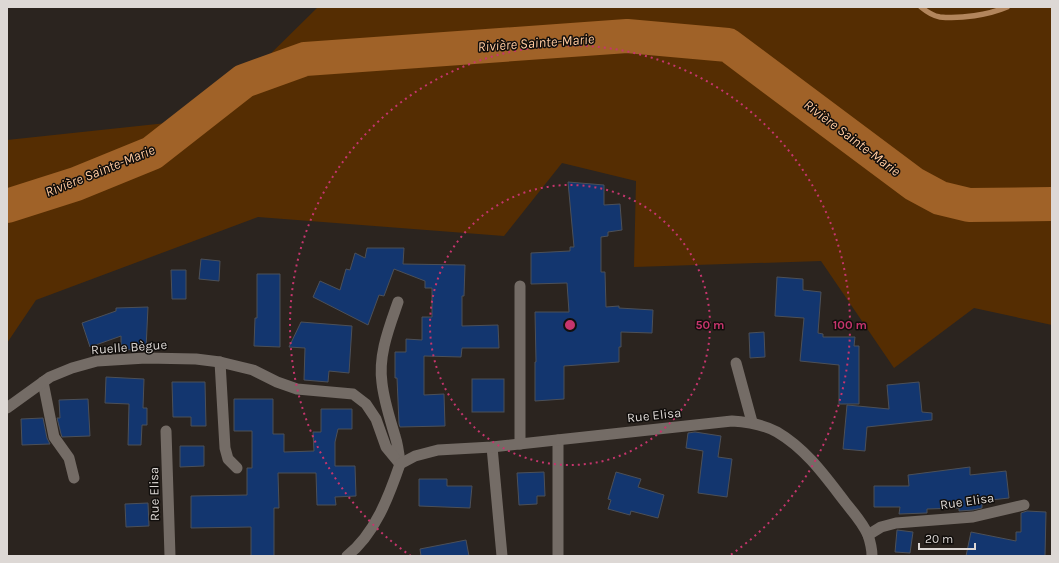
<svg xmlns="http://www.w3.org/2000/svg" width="1059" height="563" font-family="Karla,sans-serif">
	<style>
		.green { fill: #552d02 }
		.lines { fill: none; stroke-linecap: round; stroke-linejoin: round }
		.stream { stroke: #b2855c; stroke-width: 5.5 }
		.river { stroke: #a06228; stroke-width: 34 }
		.building { fill: #13366f; stroke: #4c5058 }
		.minor { stroke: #746c66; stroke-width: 11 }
		.ring { fill: none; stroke: #c6356d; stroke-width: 2; stroke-dasharray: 2 4 }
		.labels { text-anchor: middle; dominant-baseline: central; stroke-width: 3; stroke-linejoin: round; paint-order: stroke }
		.street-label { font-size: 13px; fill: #ddd8d5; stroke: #110e0c }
		.water-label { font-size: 14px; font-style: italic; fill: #fec99e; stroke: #110e0c }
		.centre { fill: #c6356d; stroke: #110e0c; stroke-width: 2 }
		.ring-label { font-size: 12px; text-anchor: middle; font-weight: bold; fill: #c6356d; stroke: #110e0c; stroke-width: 3; stroke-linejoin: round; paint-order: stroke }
	</style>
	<rect width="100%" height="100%" fill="#2b241f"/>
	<path class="green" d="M318,7H1052V325L974,308L894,368L821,261L634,267L636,181L562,163L504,236L258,217L36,300L7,343V140L204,119Z"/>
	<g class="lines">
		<path class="stream" d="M921,7C927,12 933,16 940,17C961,19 988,15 1007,7"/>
		<path class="river" d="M7,206L76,184L152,153L244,81L305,59L627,36L728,45L914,184L940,198L969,205L1052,204"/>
	</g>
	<g class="building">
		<path d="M568,182L604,185V205L620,204L622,230L608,232V236L601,237V272H605L606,307L619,306V308L653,310L652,333L621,332V347H619V362L564,366V399L535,401V362H536L535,312H569L567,283L531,284V253L570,251V247H574Z"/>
		<path d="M367,248H404L403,264L465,265L464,296H462V326L498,325L499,348H462L461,357L424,356V395L444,394L445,426L400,427L399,424L397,378H395V352H406V339L422,340V317H432V288H425V281L394,269L384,296L379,295L368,325L313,297L320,281L340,290L346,269L350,270L355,253L365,258Z"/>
		<path d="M201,259L220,261L219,281L199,279Z"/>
		<path d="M171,270H186V299H172Z"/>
		<path d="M257,274H280V347L254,346L255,318H257Z"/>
		<path d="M777,277L803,279V290L821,292L818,333L823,334V337H855L854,346H859V404H839V365L800,361L804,318L775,316Z"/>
		<path d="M148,307L146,349L121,350V336L90,347L82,323L116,311V308Z"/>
		<path d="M301,322L352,326L349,373L329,371L328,382L304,380L305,348L289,347Z"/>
		<path d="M764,332L765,357L750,358L749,333Z"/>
		<path d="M106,377L144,379L143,408H147V425H142L141,445H128L129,404L105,403Z"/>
		<rect x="472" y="379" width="32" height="33"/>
		<path d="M172,382H205L206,426H191V417H173Z"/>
		<path d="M919,382L922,412L932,413V420L867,427L865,451L843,449L847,405L889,409L887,385Z"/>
		<path d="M88,399L90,436L62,437L61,434L57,418H60L59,400Z"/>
		<path d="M234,399H273V434H284V452L314,451L313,432H321V409H352V429H338L335,442V466H355L356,496L335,497L336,505H317L316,473H278L279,508H274V556H251V527L191,528V496L247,495V468H252V431H234Z"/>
		<path d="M43,418L47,438L50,444L22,445L21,419Z"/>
		<path d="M695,432L721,436L718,457L732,459L727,497L698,493L703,451L686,448L688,433Z"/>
		<path d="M180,446H204V466L180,467Z"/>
		<path d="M970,467V475L1006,471L1009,498L982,501V508L973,510L959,511V508L927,509V513L899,514L900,507H874V486H909L908,475Z"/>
		<path d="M544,472L545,496H537V504L519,505L517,473Z"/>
		<path d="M616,472L641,479L638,487L664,495L658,518L631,511L630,515L608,509L611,500L608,499Z"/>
		<path d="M419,479H447V486H472L470,508L419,506Z"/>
		<path d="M148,503L149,526L126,527L125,504Z"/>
		<path d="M1027,511L1046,512L1045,556H966L971,532L1016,541V532H1021V513Z"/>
		<path d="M897,530L913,532L910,553L895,552Z"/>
		<path d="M466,540L469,556H421L420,549Z"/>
	</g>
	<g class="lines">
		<g class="minor">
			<path d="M520,286V444"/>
			<path d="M398,302C389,328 378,355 382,383C384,401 390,419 395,436C398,445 399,454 400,463"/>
			<path d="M220,362L225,448L228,459L237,468"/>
			<path d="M736,363L752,422"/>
			<path d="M43,382L54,437L69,458L74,478"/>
			<path d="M7,408L50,377L72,368L97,361L146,358L196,359L220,362L253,370L277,382L297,389L353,394L366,404L376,419L386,447L400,464"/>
			<path d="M166,431L170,556"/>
			<path d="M558,440V556"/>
			<path d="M492,447L502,556"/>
			<path d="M868,535L881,527L896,523L973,517L1024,505"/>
			<path d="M347,556C375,534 389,496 400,464L415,456L438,450L492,447L732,421C747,422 763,424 777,432C806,449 825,476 845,502C853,512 863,523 868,535C870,541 872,549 872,556"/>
		</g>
	</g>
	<g class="ring">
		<circle cx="570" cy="325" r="140"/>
		<path d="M411 556A280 280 0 1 1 729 556"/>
	</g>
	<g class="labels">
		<g class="street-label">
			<text transform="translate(129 347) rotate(-4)">Ruelle Bègue</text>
			<text transform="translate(654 415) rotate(-6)">Rue Elisa</text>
			<text transform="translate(154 494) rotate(-91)">Rue Elisa</text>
			<text transform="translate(967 501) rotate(-8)">Rue Elisa</text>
		</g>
		<g class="water-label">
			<text transform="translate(536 43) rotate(-4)">Rivière Sainte-Marie</text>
			<text transform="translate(852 138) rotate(37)">Rivière Sainte-Marie</text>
			<text transform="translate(100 171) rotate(-22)">Rivière Sainte-Marie</text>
		</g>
	</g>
	<circle cx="570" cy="325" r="6" class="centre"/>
	<g class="ring-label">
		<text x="710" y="329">50 m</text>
		<text x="850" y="329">100 m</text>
	</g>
	<rect width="1059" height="563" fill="none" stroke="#ddd8d5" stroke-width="16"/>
	<path d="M919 543v6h56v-6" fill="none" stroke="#ddd8d5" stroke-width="2"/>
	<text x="925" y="543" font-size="12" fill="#ddd8d5" stroke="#110e0c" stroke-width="3" paint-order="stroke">20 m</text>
</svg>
